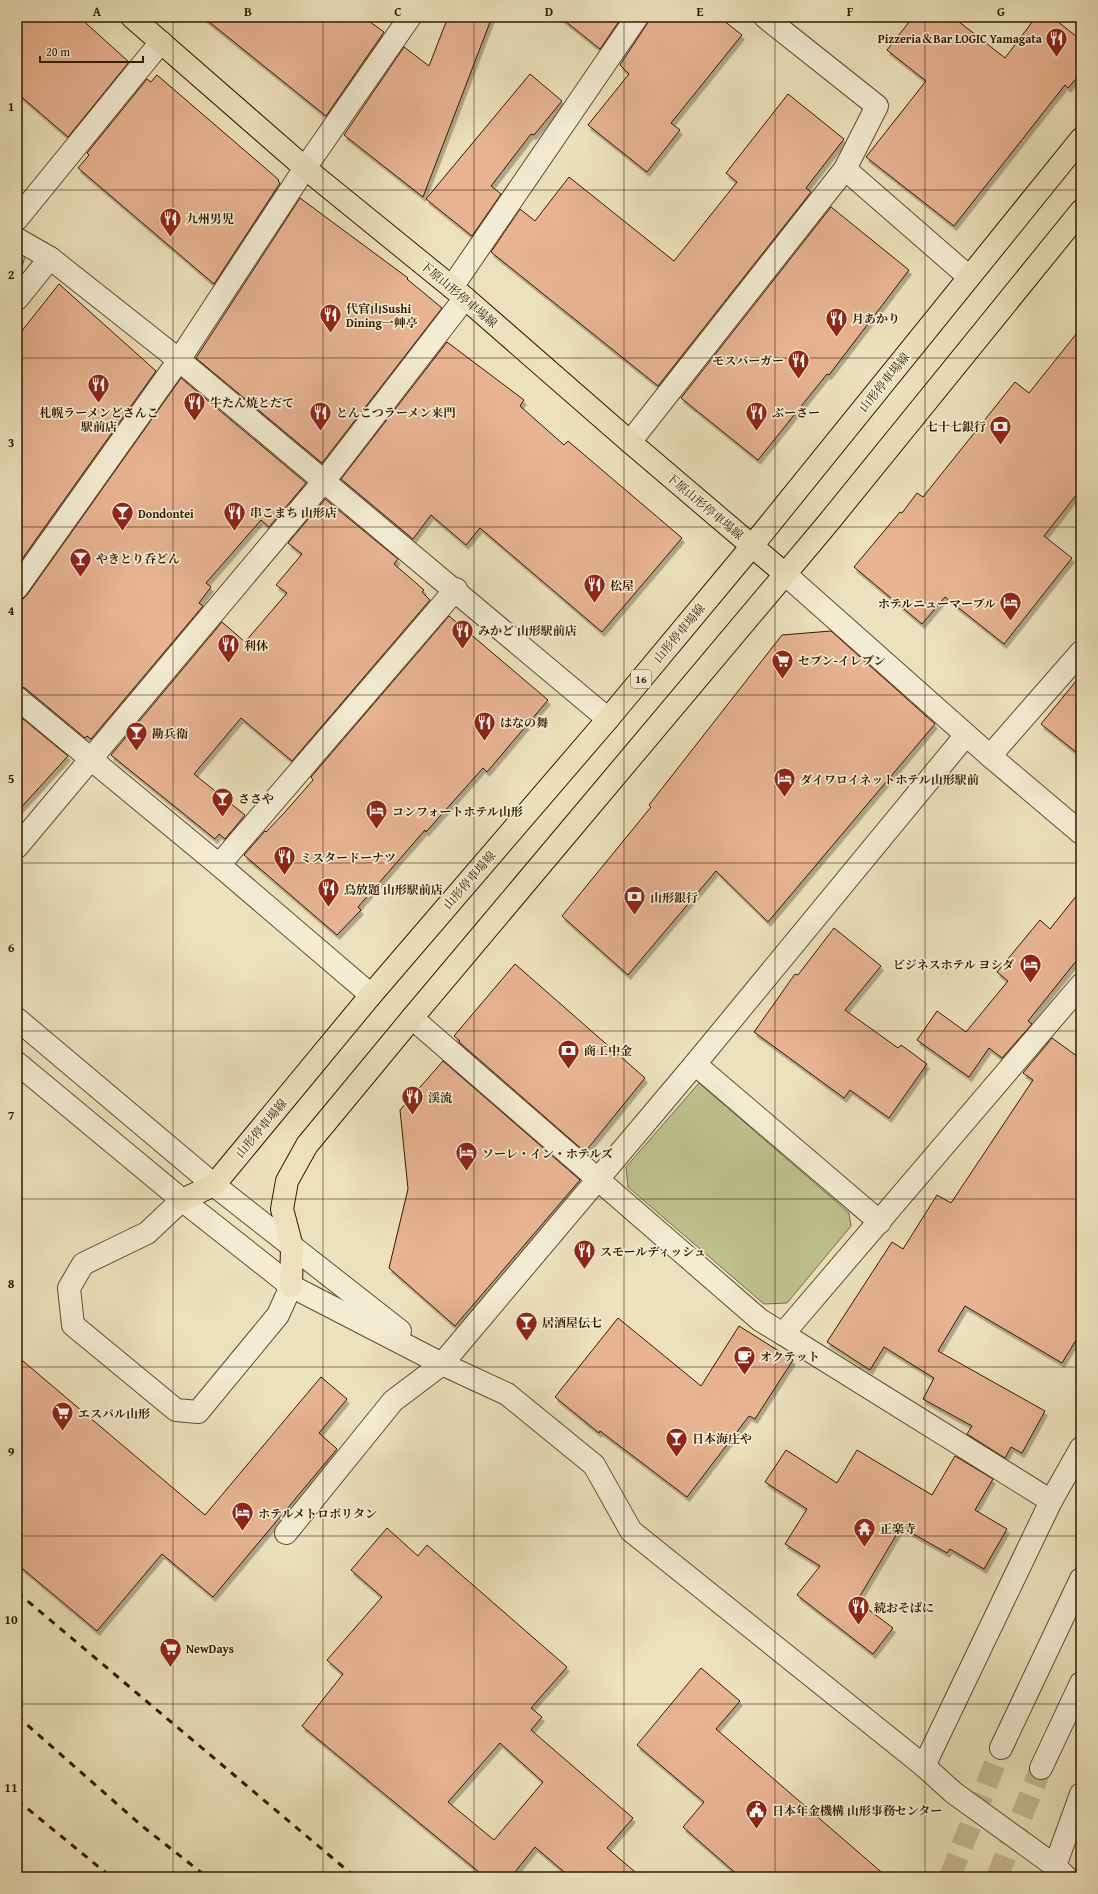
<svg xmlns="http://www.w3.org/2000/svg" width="1098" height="1894" font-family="'Gentium Book Plus','Noto Serif JP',serif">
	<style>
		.green { fill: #bdc18d; stroke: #786d46 }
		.building { fill: #e7b391; stroke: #341900; fill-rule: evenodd; filter: url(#shadow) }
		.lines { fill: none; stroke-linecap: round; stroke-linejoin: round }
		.minor-tunnel { stroke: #c7b996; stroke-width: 22; stroke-dasharray: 22 11; stroke-linecap: butt }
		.minor-casing { stroke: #624b2f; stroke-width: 24 }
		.major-casing { stroke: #341900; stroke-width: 24 }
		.minor { stroke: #f3ecd3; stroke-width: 22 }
		.major { stroke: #ece1bc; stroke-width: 22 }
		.rail { stroke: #341900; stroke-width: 3; stroke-dasharray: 7 7; stroke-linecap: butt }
		.grid { fill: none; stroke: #341900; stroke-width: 1; stroke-opacity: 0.55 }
		.labels { text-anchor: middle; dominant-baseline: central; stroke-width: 3.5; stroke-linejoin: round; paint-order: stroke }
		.shield { fill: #f3ecd3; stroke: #6d583f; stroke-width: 1 }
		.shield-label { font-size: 11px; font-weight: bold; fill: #341900 }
		.poi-label { font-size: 12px; font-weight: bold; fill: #341900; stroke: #f3ecd3; text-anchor: start }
		.street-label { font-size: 12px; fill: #341900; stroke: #f3ecd3 }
		.neatline { fill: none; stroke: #341900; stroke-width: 1.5 }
		.grid-label { font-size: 13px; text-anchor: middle; font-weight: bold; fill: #341900 }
	</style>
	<defs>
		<filter id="shadow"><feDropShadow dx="2.5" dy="4.5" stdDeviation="0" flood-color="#0004"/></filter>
	</defs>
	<rect width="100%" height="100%" fill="#ece1bc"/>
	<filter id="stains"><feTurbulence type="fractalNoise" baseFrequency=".005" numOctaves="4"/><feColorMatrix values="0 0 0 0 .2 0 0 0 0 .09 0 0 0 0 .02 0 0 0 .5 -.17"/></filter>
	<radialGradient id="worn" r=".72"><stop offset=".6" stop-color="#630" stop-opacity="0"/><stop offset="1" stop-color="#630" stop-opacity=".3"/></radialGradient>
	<g class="green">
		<path d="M17,251L26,254L20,273L17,277Z"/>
		<path d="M699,1083L849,1213L851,1226L787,1303L764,1304L628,1187L626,1167Z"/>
	</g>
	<g class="building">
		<path d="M17,17H79L129,62L68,137L17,93Z"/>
		<path d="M203,17H363L384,32L326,116Z"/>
		<path d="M448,17H492L423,197L344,135L404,47L429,66Z"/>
		<path d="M560,17H622L600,49Z"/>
		<path d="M649,17H719L742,35L671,123L680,130L647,172L588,125L629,74L620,65L647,24Z"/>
		<path d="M913,17H953L1005,58L1036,17H1052L1081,40V73L1068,88L1065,85L954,226L866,157L926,81L887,50Z"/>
		<path d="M530,74L562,101L534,135L531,134L491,186L501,194L472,236L426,199Z"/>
		<path d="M157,75L279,180L278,181L280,183L214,284L78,168L89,155L87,153L147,79L151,82Z"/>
		<path d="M788,94L844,139L806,188L811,192L658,386L491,252L520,209L535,221L569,177L674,261L737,182L726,173Z"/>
		<path d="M300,198L408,278L407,279L442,308L322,463L196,358Z"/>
		<path d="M831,207L909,270L829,375L827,374L758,460L681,398Z"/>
		<path d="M59,284L156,371L17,566V337Z"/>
		<path d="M1081,328V489L1044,536L1072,558L1004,644L945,597L922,624L854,567L900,512L902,513L917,493L923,497L1015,382L1029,393Z"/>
		<path d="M447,342L524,400L520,406L564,445L568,441L682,538L602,632L480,528L466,545L431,515L413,539L341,479Z"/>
		<path d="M181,378L306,483L269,527L261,520L206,583L211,587L199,603L203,606L91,739L87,736L85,738L25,688L17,686V600L23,599L27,595Z"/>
		<path d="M325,499L398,559L394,564L424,590L422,592L430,600L292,761L241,718L194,774L245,815L225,839L219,834L215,839L111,755L222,622L245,642L287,593L276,585L302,554L288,543Z"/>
		<path d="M449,616L548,700L487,772L483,768L426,832L425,830L358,907L361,910L337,935L244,855L265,831L266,832L285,812L313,780L311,777Z"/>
		<path d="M831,631L935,724L768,922L716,871L628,975L562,916L651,807L649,805L782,635Z"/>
		<path d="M1081,675V756L1041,724Z"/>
		<path d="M17,714L68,756L17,812Z"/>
		<path d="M1081,890V955L1028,1021L1032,1024L1002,1058L989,1048L969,1077L917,1040L937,1011L966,1032L1008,981L997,972L1040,920L1050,929Z"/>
		<path d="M834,928L881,966L845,1010L898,1048L901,1045L927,1064L889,1118L850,1090L844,1098L754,1032L795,974L798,975Z"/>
		<path d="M515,964L645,1078L585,1152L459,1042L460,1041L454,1036Z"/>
		<path d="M1052,1038L1081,1059V1332L1062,1363L965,1306L938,1351L1045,1411L1022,1453L1011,1447L1005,1458L967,1434L972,1426L923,1399L934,1378L884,1347L870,1370L827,1342L892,1242L903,1249L937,1195L951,1203L1033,1080L1023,1073Z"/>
		<path d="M443,1061L580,1180L455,1326L389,1268L408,1189L400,1110Z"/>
		<path d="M618,1318L701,1386L739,1326L793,1360L755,1419L749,1416L687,1497L600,1431L599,1433L555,1397Z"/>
		<path d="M17,1356L205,1515L321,1377L347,1399L319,1433L337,1449L213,1597L162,1554L97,1631L17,1564Z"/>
		<path d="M786,1450L837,1483L857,1450L932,1495L955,1456L993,1479L975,1510L1007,1529L984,1569L950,1549L947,1553L901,1527L857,1601L893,1628L873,1654L797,1595L820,1566L785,1544L807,1509L765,1482Z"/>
		<path d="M387,1528L418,1556L427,1545L567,1667L531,1708L542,1717L531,1730L633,1818L607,1848L641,1877H570L535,1847L511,1877H485L302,1726L343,1674L327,1660L382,1597L351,1570ZM500,1743L543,1782L494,1840L448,1802Z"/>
		<path d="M701,1668L740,1701L716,1729L887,1877H740L683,1827L704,1802L637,1745Z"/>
	</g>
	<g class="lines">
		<g class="minor-tunnel">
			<path d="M950,1877L1001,1748"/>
			<path d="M997,1877L1041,1768"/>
		</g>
		<defs>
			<g id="minor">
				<path d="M845,169L969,277"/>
				<path d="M17,219L161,42"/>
				<path d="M17,239L50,258L179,360L608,719"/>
				<path d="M452,287L637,17"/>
				<path d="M17,299L50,258"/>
				<path d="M630,442L845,169L877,106L765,17"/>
				<path d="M785,574L990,756L1081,833"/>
				<path d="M17,588L179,360L305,168L410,17"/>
				<path d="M17,698L219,865L371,995"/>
				<path d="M990,756L1081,652"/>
				<path d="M17,847L324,481L465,298"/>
				<path d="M219,865L456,589"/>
				<path d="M412,1018L760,1320L783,1334"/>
				<path d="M17,1019L214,1185L400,1331"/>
				<path d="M17,1063L182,1200L291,1286L442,1364L507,1394L594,1465L631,1531L924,1766L954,1793L1055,1866L1066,1877"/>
				<path d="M695,1064L880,1222"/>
				<path d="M182,1200L147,1233L83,1264L69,1288L73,1325L176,1410L198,1412L278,1315L291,1286"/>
				<path d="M1051,1501L783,1334L1081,985"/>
				<path d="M286,1533L393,1401L442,1364L695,1064L966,735"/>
				<path d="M1001,1748L1081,1579"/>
				<path d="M924,1766L1051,1501L1081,1448"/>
				<path d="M1041,1768L1081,1683"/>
				<path d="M1055,1866L1081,1794"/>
			</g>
			<g id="major">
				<path d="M132,17L305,168L465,298L630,442L785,574"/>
				<path d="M182,1200L214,1185L371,995L608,719L752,546L1081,139"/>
				<path d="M291,1286L292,1247L282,1209L287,1181L307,1145L412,1018L828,523L1081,211"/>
			</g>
		</defs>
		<use href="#minor" class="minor-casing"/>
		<use href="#major" class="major-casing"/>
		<use href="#minor" class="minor"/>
		<use href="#major" class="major"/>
		<g class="rail">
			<path d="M17,1592L355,1877"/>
			<path d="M17,1716L142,1826L207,1877"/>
			<path d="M17,1800L111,1877"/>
		</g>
	</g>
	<path class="grid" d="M173,17V1877M323,17V1877M474,17V1877M624,17V1877M775,17V1877M925,17V1877M17,190H1081M17,358H1081M17,527H1081M17,695H1081M17,863H1081M17,1031H1081M17,1199H1081M17,1367H1081M17,1536H1081M17,1704H1081"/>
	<defs>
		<symbol id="restaurant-pin" viewBox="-11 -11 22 30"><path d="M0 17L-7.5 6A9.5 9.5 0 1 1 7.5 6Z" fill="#8f2418" stroke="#f3ecd3"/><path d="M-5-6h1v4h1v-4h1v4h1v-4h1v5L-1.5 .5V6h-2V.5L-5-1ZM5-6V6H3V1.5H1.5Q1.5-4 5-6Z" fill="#fff"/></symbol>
		<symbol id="bank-pin" viewBox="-11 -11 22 30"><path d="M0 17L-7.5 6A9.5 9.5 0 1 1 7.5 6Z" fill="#8f2418" stroke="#f3ecd3"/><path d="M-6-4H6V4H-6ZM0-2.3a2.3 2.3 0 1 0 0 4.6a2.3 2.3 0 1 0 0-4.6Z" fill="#fff"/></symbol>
		<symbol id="bar-pin" viewBox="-11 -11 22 30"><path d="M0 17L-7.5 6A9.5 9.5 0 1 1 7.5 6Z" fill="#8f2418" stroke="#f3ecd3"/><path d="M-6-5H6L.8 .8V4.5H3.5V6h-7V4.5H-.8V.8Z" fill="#fff"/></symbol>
		<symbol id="hotel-pin" viewBox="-11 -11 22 30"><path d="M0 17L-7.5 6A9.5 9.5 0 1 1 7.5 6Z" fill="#8f2418" stroke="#f3ecd3"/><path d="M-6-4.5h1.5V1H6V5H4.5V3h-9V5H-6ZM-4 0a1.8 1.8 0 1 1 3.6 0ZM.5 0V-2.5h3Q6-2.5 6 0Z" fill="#fff"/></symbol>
		<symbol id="supermarket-pin" viewBox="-11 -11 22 30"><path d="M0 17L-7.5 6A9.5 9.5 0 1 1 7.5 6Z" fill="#8f2418" stroke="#f3ecd3"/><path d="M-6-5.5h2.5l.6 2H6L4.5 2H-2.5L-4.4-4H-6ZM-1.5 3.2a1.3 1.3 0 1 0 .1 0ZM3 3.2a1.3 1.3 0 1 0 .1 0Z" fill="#fff"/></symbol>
		<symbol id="cafe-pin" viewBox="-11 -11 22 30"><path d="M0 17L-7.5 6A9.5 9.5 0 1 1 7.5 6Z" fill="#8f2418" stroke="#f3ecd3"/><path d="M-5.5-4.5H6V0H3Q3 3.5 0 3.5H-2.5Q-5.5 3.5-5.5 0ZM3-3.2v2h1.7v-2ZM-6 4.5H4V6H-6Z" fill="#fff"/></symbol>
		<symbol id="temple-pin" viewBox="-11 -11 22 30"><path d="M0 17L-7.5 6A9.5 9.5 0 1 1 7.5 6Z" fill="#8f2418" stroke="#f3ecd3"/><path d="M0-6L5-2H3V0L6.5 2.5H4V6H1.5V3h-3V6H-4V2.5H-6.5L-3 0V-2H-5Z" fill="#fff"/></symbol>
		<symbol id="civic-pin" viewBox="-11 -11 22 30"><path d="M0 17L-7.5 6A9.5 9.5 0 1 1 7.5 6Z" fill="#8f2418" stroke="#f3ecd3"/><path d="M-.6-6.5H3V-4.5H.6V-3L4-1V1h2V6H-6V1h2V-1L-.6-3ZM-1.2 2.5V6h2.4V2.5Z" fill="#fff"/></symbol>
	</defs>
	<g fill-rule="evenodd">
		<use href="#restaurant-pin" x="1044" y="26" width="25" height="34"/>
		<use href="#restaurant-pin" x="158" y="206" width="25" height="34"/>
		<use href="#restaurant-pin" x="318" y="302" width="25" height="34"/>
		<use href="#restaurant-pin" x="824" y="306" width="25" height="34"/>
		<use href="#restaurant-pin" x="786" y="348" width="25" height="34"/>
		<use href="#restaurant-pin" x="86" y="372" width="25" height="34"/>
		<use href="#restaurant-pin" x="182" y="390" width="25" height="34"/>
		<use href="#restaurant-pin" x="308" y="400" width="25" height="34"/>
		<use href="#restaurant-pin" x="744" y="400" width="25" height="34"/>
		<use href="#bank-pin" x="988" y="414" width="25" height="34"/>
		<use href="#restaurant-pin" x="222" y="500" width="25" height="34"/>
		<use href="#bar-pin" x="110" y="500" width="25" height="34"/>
		<use href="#bar-pin" x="68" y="546" width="25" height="34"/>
		<use href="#restaurant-pin" x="582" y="572" width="25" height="34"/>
		<use href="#hotel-pin" x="998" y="590" width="25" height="34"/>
		<use href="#restaurant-pin" x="450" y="618" width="25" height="34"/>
		<use href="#restaurant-pin" x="216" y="632" width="25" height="34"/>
		<use href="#supermarket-pin" x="770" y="648" width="25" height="34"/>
		<use href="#restaurant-pin" x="472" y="710" width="25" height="34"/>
		<use href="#bar-pin" x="124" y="720" width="25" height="34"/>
		<use href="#hotel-pin" x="772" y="766" width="25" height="34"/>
		<use href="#bar-pin" x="210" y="786" width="25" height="34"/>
		<use href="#hotel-pin" x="364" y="798" width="25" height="34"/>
		<use href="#restaurant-pin" x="272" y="844" width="25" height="34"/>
		<use href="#restaurant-pin" x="316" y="876" width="25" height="34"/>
		<use href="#bank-pin" x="622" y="884" width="25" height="34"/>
		<use href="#hotel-pin" x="1018" y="952" width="25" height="34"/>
		<use href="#bank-pin" x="556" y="1038" width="25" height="34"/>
		<use href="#restaurant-pin" x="400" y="1084" width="25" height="34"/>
		<use href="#hotel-pin" x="454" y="1140" width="25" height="34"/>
		<use href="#restaurant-pin" x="572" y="1238" width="25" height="34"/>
		<use href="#bar-pin" x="514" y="1310" width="25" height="34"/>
		<use href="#cafe-pin" x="732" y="1344" width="25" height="34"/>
		<use href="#supermarket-pin" x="50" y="1400" width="25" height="34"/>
		<use href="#bar-pin" x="664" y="1426" width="25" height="34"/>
		<use href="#hotel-pin" x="230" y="1500" width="25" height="34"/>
		<use href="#temple-pin" x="852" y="1516" width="25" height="34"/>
		<use href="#restaurant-pin" x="846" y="1594" width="25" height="34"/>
		<use href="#supermarket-pin" x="158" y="1636" width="25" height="34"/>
		<use href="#civic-pin" x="744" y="1798" width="25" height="34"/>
	</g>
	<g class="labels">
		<rect class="shield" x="631" y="670" width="20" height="18" rx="3"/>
		<g class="shield-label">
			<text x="641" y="679">16</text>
		</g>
		<g class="poi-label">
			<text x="1042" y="38" text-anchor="end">Pizzeria＆Bar LOGIC Yamagata</text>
			<text x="186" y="218">九州男児</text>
			<text x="346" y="308">代官山Sushi<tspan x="346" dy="14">Dining一艸亭</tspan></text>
			<text x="852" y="318">月あかり</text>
			<text x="784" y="360" text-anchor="end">モスバーガー</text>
			<text x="210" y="402">牛たん焼とだて</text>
			<text x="99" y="412" text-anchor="middle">札幌ラーメンどさんこ<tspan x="99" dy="14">駅前店</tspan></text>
			<text x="336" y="412">とんこつラーメン来門</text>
			<text x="772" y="412">ぶーさー</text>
			<text x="986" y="426" text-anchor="end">七十七銀行</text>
			<text x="250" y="512">串こまち 山形店</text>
			<text x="138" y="513">Dondontei</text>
			<text x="96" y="558">やきとり呑どん</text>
			<text x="610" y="585">松屋</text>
			<text x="996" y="603" text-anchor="end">ホテルニューマーブル</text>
			<text x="478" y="630">みかど 山形駅前店</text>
			<text x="244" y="645">利休</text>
			<text x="798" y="660">セブン-イレブン</text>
			<text x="500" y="722">はなの舞</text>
			<text x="152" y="733">勘兵衛</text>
			<text x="800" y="779">ダイワロイネットホテル山形駅前</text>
			<text x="238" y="798">ささや</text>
			<text x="392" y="811">コンフォートホテル山形</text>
			<text x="300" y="857">ミスタードーナツ</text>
			<text x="344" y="889">鳥放題 山形駅前店</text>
			<text x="650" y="897">山形銀行</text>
			<text x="1014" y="964" text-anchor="end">ビジネスホテル ヨシダ</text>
			<text x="584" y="1050">商工中金</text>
			<text x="428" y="1097">渓流</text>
			<text x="482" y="1153">ソーレ・イン・ホテルズ</text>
			<text x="600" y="1251">スモールディッシュ</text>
			<text x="542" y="1322">居酒屋伝七</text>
			<text x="760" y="1356">オクテット</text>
			<text x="78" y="1413">エスパル山形</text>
			<text x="692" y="1438">日本海庄や</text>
			<text x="258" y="1513">ホテルメトロポリタン</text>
			<text x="880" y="1528">正楽寺</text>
			<text x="874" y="1607">続おそばに</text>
			<text x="186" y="1648">NewDays</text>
			<text x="772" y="1810">日本年金機構 山形事務センター</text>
		</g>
		<g class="street-label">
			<text transform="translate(459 294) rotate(40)">下原山形停車場線</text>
			<text transform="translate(884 382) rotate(-51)">山形停車場線</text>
			<text transform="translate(705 506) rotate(40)">下原山形停車場線</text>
			<text transform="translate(679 633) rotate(-50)">山形停車場線</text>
			<text transform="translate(469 880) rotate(-49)">山形停車場線</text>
			<text transform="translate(261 1128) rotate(-50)">山形停車場線</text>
		</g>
	</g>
	<rect width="1098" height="1894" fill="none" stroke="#ece1bc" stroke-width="44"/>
	<path d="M40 56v6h103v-6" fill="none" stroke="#341900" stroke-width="2"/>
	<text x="46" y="56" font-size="12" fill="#341900" stroke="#f3ecd3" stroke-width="3" paint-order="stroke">20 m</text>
	<rect x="22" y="22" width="1054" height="1850" class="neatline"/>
	<g class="grid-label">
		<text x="97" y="16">A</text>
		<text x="248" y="16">B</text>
		<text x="398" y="16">C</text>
		<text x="549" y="16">D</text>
		<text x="700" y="16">E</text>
		<text x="850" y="16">F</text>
		<text x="1001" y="16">G</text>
		<text x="11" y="111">1</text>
		<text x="11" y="279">2</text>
		<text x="11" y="447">3</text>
		<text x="11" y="615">4</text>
		<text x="11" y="783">5</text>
		<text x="11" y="952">6</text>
		<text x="11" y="1120">7</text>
		<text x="11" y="1288">8</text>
		<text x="11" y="1456">9</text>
		<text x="11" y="1624">10</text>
		<text x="11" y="1792">11</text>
	</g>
	<rect width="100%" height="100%" filter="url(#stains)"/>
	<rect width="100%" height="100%" fill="url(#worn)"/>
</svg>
